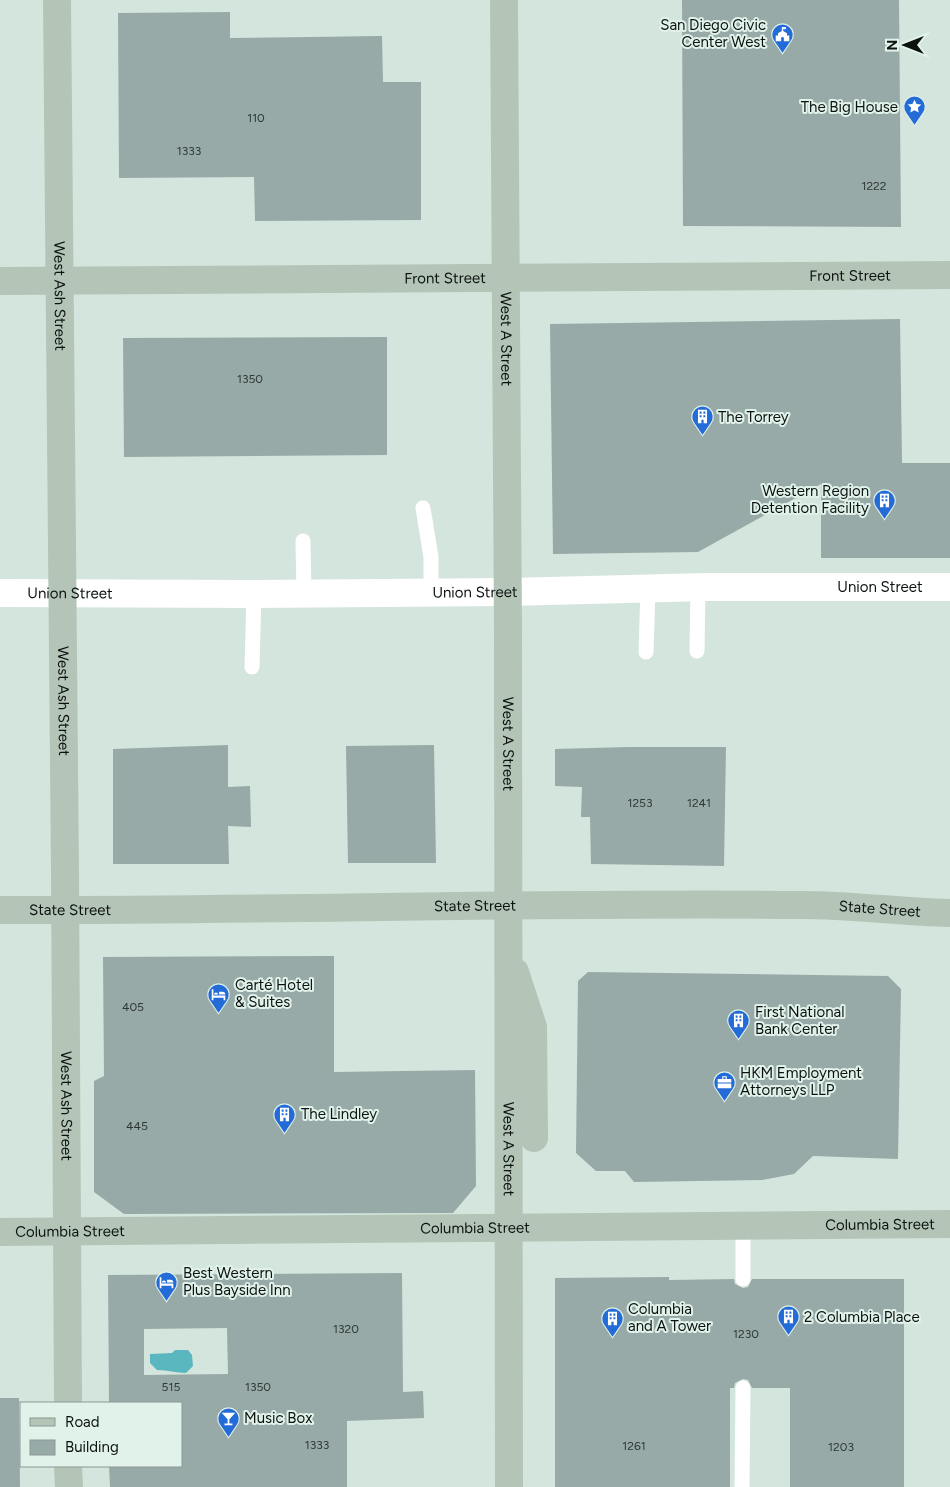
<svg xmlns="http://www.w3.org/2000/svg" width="950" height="1487" font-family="Figtree,sans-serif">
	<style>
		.water { fill: #5bb7bf }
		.building { fill: #97aaa7; fill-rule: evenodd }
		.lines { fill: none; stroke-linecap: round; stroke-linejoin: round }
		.service { stroke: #fff; stroke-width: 15 }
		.tertiary { stroke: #fff; stroke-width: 28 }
		.secondary { stroke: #b4c5b7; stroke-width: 28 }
		.labels { text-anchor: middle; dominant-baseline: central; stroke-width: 4; stroke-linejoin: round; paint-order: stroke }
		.number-label { font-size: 12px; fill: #2f3836 }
		.poi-label { font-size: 15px; fill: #0c1210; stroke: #e1f2ea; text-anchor: start }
		.street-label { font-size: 15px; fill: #0c1210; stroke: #e1f2ea }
	</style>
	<rect width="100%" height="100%" fill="#d4e5dd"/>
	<path class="water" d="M175,1350H188L192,1355L193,1366L186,1373C176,1373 168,1370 157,1370L150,1363V1354L172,1353Z"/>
	<g class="building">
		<path d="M682,0H899L901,227L683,226Z"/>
		<path d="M230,12V38L382,36L383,82H421V220L255,221L254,177L119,178L118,13Z"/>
		<path d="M900,319L902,463H950V558H821V484L698,552L553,554L550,324Z"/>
		<path d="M387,337V455L124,457L123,338Z"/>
		<path d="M228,745V787L250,786L251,827L228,826L229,864H113V749Z"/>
		<path d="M434,745L436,863H348L346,746Z"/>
		<path d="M629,747H726L724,866L591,864L590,817H581L582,787L555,786V749Z"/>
		<path d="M334,956V1072L475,1070L476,1186L453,1213L124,1214L94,1192V1081L104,1076L103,957Z"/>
		<path d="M588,972L888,976L901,989L898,1159L813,1156L794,1174L762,1180L634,1182L625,1171H596L576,1153L578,981Z"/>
		<path d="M402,1273L403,1392L423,1391L424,1418L347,1421V1487H110L109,1466H181V1403H109L108,1275ZM227,1328L228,1374L144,1375V1329Z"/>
		<path d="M669,1277V1280L734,1279L735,1284L743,1288L748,1287L752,1279H904V1487H790V1388H752L748,1380L743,1379L735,1383L734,1388H730V1487H555V1278Z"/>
		<path d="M0,1398H19L20,1487H0Z"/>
	</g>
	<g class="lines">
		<g class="service">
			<path d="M423,508L431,557V592"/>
			<path d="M303,541L304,593"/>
			<path d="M697,651L698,587"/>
			<path d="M646,652L648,589"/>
			<path d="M252,667L254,594"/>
			<path d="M743,1226V1279"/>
			<path d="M742,1487L743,1388"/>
		</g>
		<path class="tertiary" id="s1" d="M0,593L254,594L508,592L707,587H950"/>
		<g class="secondary">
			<path id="s2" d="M57,0L65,873L68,1403"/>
			<path id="s3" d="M504,0L508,633L509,1487"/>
			<path id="s4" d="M0,281L950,275"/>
			<path id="s5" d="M0,910C267,911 535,902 802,905C851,905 901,912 950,913"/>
			<path d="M515,972L533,1027L534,1138"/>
			<path id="s6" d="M0,1232L950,1224"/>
			<path d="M68,1466L69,1487"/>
		</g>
	</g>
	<defs>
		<symbol id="civic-pin" viewBox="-11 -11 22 30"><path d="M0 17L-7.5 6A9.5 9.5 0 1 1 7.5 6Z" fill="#236cd7" stroke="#e1f2ea"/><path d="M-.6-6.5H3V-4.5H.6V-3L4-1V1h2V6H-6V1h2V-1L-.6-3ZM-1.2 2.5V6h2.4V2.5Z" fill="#fff"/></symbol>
		<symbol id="sight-pin" viewBox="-11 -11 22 30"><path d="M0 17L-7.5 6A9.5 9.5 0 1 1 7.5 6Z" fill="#236cd7" stroke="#e1f2ea"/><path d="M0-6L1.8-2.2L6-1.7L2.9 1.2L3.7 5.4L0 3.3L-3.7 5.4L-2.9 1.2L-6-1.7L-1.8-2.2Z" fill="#fff"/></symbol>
		<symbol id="building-pin" viewBox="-11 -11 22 30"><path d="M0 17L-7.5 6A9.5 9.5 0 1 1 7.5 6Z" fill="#236cd7" stroke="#e1f2ea"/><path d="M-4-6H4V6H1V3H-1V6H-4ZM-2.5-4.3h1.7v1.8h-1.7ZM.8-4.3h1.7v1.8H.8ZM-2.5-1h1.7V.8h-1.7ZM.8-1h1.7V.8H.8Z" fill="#fff"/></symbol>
		<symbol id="hotel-pin" viewBox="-11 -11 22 30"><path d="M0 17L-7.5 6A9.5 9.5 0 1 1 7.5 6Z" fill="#236cd7" stroke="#e1f2ea"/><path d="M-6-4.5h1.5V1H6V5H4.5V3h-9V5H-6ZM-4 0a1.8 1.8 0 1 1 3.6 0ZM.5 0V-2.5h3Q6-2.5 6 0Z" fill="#fff"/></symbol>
		<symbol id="office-pin" viewBox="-11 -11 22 30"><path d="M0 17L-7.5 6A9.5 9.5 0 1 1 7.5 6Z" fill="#236cd7" stroke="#e1f2ea"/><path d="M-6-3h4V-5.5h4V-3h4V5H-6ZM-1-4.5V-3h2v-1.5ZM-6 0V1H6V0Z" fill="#fff"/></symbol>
		<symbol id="bar-pin" viewBox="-11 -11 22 30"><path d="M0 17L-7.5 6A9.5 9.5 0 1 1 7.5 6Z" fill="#236cd7" stroke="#e1f2ea"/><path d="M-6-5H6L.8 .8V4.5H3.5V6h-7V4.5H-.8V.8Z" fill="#fff"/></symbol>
	</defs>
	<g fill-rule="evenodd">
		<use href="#civic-pin" x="770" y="22" width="25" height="34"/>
		<use href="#sight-pin" x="902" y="94" width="25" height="34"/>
		<use href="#building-pin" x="690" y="404" width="25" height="34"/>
		<use href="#building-pin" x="872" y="488" width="25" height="34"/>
		<use href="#hotel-pin" x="206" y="982" width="25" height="34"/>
		<use href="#building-pin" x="726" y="1008" width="25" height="34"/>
		<use href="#office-pin" x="712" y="1070" width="25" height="34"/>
		<use href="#building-pin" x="272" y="1102" width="25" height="34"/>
		<use href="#hotel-pin" x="154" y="1270" width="25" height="34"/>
		<use href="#building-pin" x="776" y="1304" width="25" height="34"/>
		<use href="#building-pin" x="600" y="1306" width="25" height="34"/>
		<use href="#bar-pin" x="216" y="1406" width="25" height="34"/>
	</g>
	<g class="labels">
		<g class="number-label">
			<text x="256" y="118">110</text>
			<text x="189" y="151">1333</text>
			<text x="874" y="186">1222</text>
			<text x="250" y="379">1350</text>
			<text x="640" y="803">1253</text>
			<text x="699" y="803">1241</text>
			<text x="133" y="1007">405</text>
			<text x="137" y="1126">445</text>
			<text x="346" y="1329">1320</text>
			<text x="746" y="1334">1230</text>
			<text x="171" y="1387">515</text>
			<text x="258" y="1387">1350</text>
			<text x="317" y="1445">1333</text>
			<text x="634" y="1446">1261</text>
			<text x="841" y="1447">1203</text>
		</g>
		<g class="poi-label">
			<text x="766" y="25" text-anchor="end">San Diego Civic<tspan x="766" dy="17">Center West</tspan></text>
			<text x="898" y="107" text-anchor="end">The Big House</text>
			<text x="718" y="417">The Torrey</text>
			<text x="869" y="491" text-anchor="end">Western Region<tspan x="869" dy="17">Detention Facility</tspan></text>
			<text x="235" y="985">Carté Hotel<tspan x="235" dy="17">&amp; Suites</tspan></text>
			<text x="755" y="1012">First National<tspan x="755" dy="17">Bank Center</tspan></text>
			<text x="740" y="1073">HKM Employment<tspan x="740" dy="17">Attorneys LLP</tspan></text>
			<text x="301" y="1114">The Lindley</text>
			<text x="183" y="1273">Best Western<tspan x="183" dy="17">Plus Bayside Inn</tspan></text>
			<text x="628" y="1309">Columbia<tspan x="628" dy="17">and A Tower</tspan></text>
			<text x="804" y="1317">2 Columbia Place</text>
			<text x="244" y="1418">Music Box</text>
		</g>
		<g class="street-label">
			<text stroke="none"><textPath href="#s4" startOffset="850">Front Street</textPath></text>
			<text stroke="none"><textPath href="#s4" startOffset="445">Front Street</textPath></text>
			<text stroke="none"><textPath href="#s2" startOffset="296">West Ash Street</textPath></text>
			<text stroke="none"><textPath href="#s3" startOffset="339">West A Street</textPath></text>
			<text stroke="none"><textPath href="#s1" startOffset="880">Union Street</textPath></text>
			<text stroke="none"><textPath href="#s1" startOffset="475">Union Street</textPath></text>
			<text stroke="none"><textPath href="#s1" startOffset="70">Union Street</textPath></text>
			<text stroke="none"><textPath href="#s2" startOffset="701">West Ash Street</textPath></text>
			<text stroke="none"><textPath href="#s3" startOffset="744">West A Street</textPath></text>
			<text stroke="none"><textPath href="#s5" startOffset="475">State Street</textPath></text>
			<text stroke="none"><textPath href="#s5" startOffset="880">State Street</textPath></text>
			<text stroke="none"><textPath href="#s5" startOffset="70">State Street</textPath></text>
			<text stroke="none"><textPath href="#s2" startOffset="1106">West Ash Street</textPath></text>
			<text stroke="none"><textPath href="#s3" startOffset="1149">West A Street</textPath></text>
			<text stroke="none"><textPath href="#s6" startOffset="880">Columbia Street</textPath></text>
			<text stroke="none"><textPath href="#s6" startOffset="475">Columbia Street</textPath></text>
			<text stroke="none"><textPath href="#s6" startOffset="70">Columbia Street</textPath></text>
		</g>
	</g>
	<rect x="20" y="1402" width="162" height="65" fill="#e1f2ea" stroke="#8c9893"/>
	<rect x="30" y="1418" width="25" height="8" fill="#b4c5b7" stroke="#8c9893"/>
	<text x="65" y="1427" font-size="15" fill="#0c1210">Road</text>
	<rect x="30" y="1440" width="25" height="15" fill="#97aaa7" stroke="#8c9893"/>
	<text x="65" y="1452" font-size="15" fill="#0c1210">Building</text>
	<g transform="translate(905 45) rotate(270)" stroke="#e1f2ea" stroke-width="4" paint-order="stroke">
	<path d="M0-4L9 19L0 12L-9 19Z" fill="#0c1210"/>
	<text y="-8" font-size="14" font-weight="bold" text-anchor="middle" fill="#0c1210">N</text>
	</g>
</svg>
